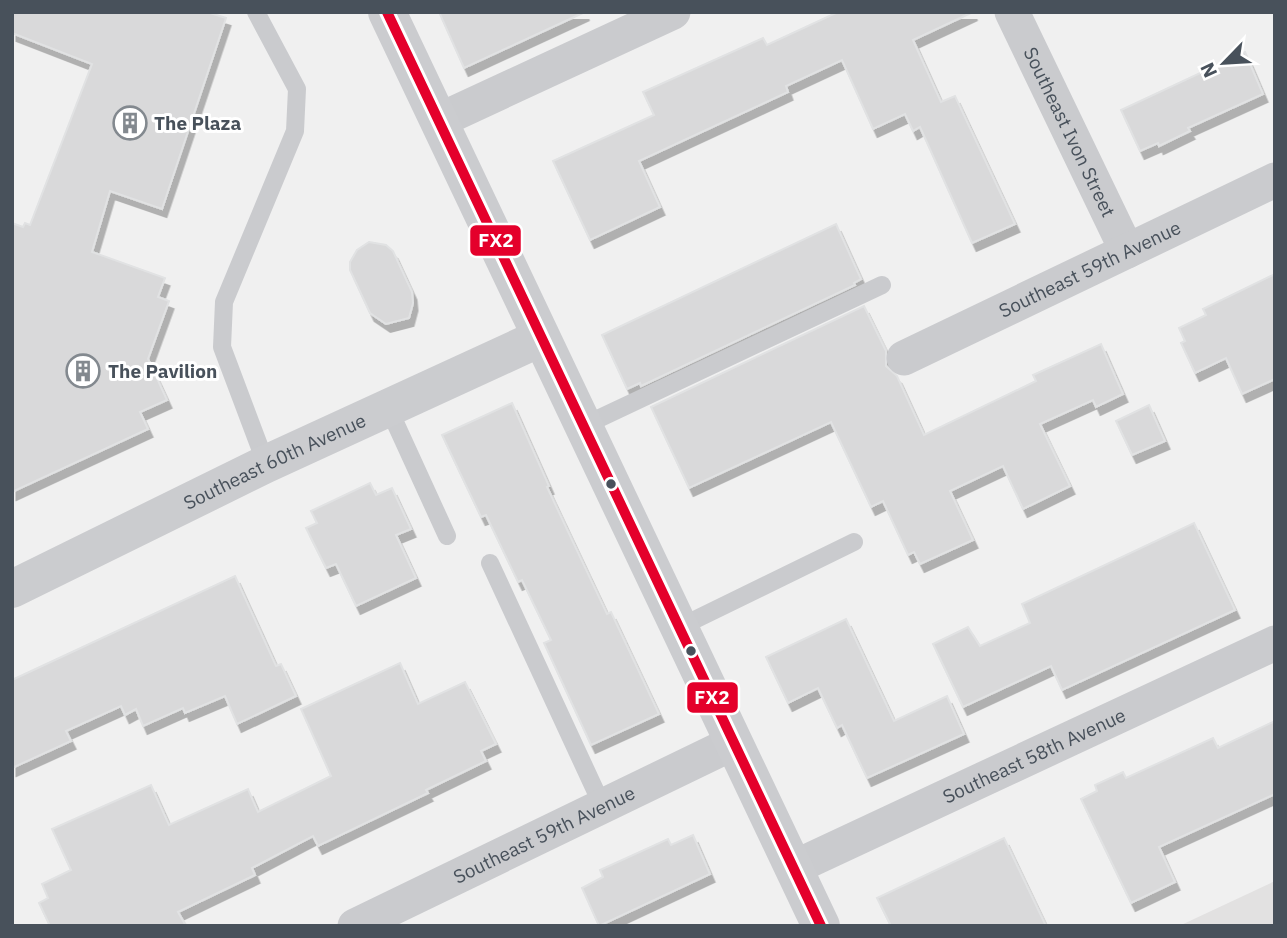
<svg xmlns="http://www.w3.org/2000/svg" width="1287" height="938" font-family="'IBM Plex Sans',sans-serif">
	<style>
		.education { fill: #e2e1e1 }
		.building { fill: #d9d9da; stroke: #e1e2e3; stroke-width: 2; filter: url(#shadow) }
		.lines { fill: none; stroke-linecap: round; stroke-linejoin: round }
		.lane { stroke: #cacbce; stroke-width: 18 }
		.street { stroke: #cacbce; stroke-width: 35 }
		.secondary { stroke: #cbcccf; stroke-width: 38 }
		.bus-1-casing { stroke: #fff; stroke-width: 16 }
		.bus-1 { stroke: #e4002b; stroke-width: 10 }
		.bus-dot { fill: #48515b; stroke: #fff; stroke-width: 2.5 }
		.labels { text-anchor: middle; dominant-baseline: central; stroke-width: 6; stroke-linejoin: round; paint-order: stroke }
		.poi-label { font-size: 19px; font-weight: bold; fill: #48515b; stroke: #fff; text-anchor: start }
		.street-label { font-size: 19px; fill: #48515b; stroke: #fff }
		.line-badge { stroke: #fff; stroke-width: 2.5 }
		.badge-label { font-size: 19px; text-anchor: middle; font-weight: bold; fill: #fff }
	</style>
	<defs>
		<filter id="shadow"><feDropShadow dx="4.5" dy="8" stdDeviation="0" flood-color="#0004"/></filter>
	</defs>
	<rect width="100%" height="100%" fill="#f0f0f0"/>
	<path class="education" d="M1275,881V926H1179Z"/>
	<g class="building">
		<path d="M12,12H207L226,18L162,209L110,191L92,252L165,278L158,297L169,301L148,359L167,400L140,412L148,429L12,492V223L23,227L25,223L30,225L92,64L12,33Z"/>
		<path d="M439,12H585L464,68Z"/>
		<path d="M838,12H973L913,40L941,102L955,96L1015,224L972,243L920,127L913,131L905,114L873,129L842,60L786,86L788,92L639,161L660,207L590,240L553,161L654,115L643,92L763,38L767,45Z"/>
		<path d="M1245,52L1263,94L1188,128L1190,131L1159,146L1158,143L1140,151L1121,110Z"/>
		<path d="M836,224L861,279L854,283L855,285L641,386L640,383L627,389L602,335Z"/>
		<path d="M369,242L386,245L393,251L412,292L413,303L409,318L386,324L370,313L350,270V262L357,250Z"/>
		<path d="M1275,274V379L1242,394L1226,358L1195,373L1181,343L1185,341L1179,328L1206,315L1203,309Z"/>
		<path d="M864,306L886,351V366L897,376L924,435L1036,381L1033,375L1101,344L1123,394L1096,407L1093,400L1040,424L1070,486L1023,509L1003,466L950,491L973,540L920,564L914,552L908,555L883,501L871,507L831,422L689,488L651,407Z"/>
		<path d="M512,403L549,486L547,487L607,614L611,612L659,714L591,745L544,643L551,640L522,580L518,582L486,515L481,517L442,435Z"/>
		<path d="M1149,405L1165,441L1132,455L1116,421Z"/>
		<path d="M370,483L376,495L392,488L411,529L396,535L416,578L356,606L336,564L326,568L306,528L317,523L311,511Z"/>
		<path d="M1194,523L1235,610L1062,690L1051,666L963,707L933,644L968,627L980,646L1030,623L1022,604Z"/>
		<path d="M235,576L276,666L281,664L296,696L237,724L225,696L185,713L183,708L143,726L136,709L125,715L121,706L66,731L71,741L12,768V680Z"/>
		<path d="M846,619L894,721L947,696L964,734L867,778L842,725L837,728L818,688L788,703L766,657Z"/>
		<path d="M400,663L418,704L465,682L496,744L481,751L486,761L426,790L428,793L318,846L313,836L252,868L255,875L178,912L186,926H50L39,903L48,898L42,884L71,870L52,829L151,785L169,825L248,789L258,812L331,776L301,709Z"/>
		<path d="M1275,721V794L1159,847L1175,882L1131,903L1081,799L1097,791L1095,785L1123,772L1126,778L1213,738L1218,748Z"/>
		<path d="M693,835L710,874L599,926L582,888L603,877L600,870L668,839L671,845Z"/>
		<path d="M1004,838L1046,926H891L877,898Z"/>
	</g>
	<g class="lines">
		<g class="lane">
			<path d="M256,12L297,89L295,131L224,302L222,347L266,464"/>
			<path d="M388,407L447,536"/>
			<path d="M583,426L882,285"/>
			<path d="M490,563L602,805"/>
			<path d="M678,628L854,542"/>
		</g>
		<g class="street">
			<path id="s1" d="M1012,12L1127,251"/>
			<path d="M438,121L673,12"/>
			<path id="s2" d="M904,358L1275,180"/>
			<path id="s3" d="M793,868L1275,643"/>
			<path id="s4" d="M355,926L733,743"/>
		</g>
		<g class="secondary">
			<path d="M387,12L821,926"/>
			<path id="s5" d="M12,589L266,464L540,338"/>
		</g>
		<defs>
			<path id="bus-1" d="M387,12L821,926"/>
		</defs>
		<use href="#bus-1" class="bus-1-casing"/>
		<use href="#bus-1" class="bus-1"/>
	</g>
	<defs>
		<symbol id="building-ring" viewBox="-11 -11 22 22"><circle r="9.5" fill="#fff" stroke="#83898f" stroke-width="1.5"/><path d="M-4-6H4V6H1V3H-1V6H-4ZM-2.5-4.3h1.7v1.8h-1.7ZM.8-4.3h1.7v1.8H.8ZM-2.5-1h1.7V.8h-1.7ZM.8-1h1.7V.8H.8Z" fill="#83898f"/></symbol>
	</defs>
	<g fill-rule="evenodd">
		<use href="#building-ring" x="111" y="104" width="38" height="38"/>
		<use href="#building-ring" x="64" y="352" width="38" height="38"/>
	</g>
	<g class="bus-dot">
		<circle cx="611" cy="484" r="6"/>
		<circle cx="691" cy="651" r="6"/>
	</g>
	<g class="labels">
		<g class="poi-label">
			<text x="154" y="123">The Plaza</text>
			<text x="108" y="371">The Pavilion</text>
		</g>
		<g class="street-label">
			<text stroke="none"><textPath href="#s1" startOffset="133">Southeast Ivon Street</textPath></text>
			<text stroke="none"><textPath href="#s2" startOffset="206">Southeast 59th Avenue</textPath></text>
			<text stroke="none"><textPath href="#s5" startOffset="292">Southeast 60th Avenue</textPath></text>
			<text stroke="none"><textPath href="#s3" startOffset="266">Southeast 58th Avenue</textPath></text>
			<text stroke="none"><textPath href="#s4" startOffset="210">Southeast 59th Avenue</textPath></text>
		</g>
	</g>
	<g class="line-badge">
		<rect x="469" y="224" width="53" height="33" rx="7" fill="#e4002b"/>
		<rect x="686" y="681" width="53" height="33" rx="7" fill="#e4002b"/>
	</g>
	<g class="badge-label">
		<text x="496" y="247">FX2</text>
		<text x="712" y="704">FX2</text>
	</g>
	<rect width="1287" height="938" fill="none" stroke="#48515b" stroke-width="28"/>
	<g transform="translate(1224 63) rotate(245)" stroke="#ffffff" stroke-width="5" paint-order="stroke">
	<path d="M0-5L12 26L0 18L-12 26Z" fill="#48515b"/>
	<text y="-10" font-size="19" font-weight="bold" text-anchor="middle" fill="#48515b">N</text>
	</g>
</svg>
